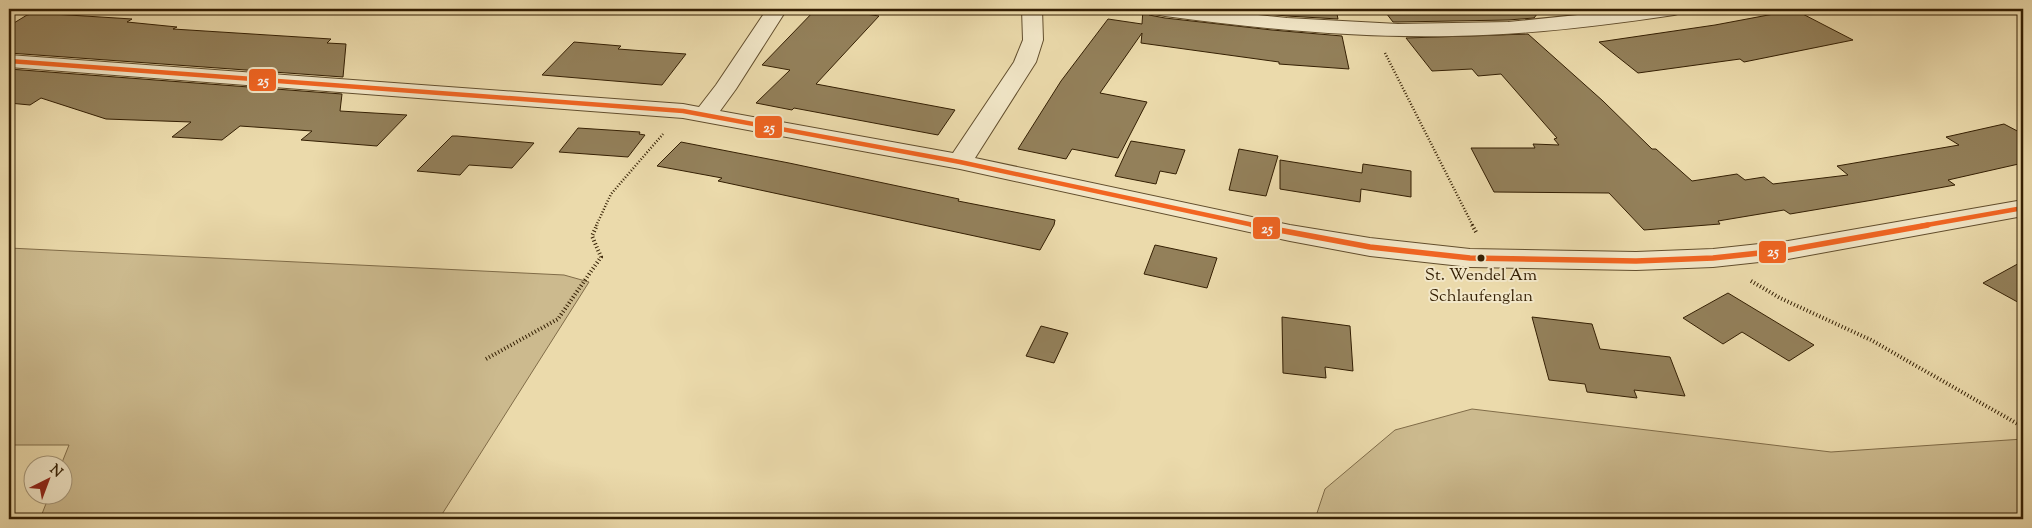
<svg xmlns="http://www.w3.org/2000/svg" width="2032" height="528" font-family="'Sorts Mill Goudy',serif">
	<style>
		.green { fill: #ccba8e; stroke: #806c48 }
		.building { fill: #93805a; stroke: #341f03 }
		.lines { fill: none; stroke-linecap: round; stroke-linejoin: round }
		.street-casing { stroke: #624e2d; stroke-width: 2 }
		.path-far1 { stroke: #341f03; stroke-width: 2.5; stroke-dasharray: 1 2; stroke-linecap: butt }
		.path { stroke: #341f03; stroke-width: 4; stroke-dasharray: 1 2.5; stroke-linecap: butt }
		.street { fill: #f2e7c8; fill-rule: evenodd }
		.bus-1-far1-casing { stroke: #f2e7c8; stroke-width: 8 }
		.bus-1-casing { stroke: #f2e7c8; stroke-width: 9 }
		.bus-1-far1 { stroke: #f26522; stroke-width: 4.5 }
		.bus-1 { stroke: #f26522; stroke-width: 5.5 }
		.bus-dot { fill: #341f03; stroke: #f2e7c8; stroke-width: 2 }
		.labels { text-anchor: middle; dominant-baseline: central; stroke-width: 4; stroke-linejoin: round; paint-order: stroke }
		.bus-label { font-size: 17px; fill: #341f03; stroke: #f2e7c8 }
		.line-badge { stroke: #f2e7c8; stroke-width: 2 }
		.badge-label { font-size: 14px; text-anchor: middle; font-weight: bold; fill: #fff }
	</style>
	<rect width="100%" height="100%" fill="#ebdaab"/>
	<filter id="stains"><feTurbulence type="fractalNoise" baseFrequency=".004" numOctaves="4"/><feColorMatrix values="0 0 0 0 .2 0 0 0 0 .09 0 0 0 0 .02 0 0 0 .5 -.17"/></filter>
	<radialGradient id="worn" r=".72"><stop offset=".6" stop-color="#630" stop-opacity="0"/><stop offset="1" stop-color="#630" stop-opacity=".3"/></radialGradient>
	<g class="green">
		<path d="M9,248L564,275L589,282L439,519H40L49,496H62V466L61,465L69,445H9Z"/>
		<path d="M1472,409L1831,452L2023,439V519H1315L1325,489L1395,430Z"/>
	</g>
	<g class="building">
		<path d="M816,9H832L879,16L816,84L955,110L938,135L794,108L792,110L756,103L790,70L762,65Z"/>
		<path d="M1143,9L1149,15L1165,18L1272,30L1342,36L1349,69L1279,64V62L1141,43L1142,33L1100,93L1147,102L1118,158L1072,149L1066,159L1018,149L1061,81L1108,19L1142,24Z"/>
		<path d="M1217,9H1336L1338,19L1287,16Z"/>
		<path d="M1383,9H1541L1534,18L1508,20L1398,22H1393Z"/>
		<path d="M1795,10L1853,40L1744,62L1740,59L1638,73L1599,42L1715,25Z"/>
		<path d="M37,13L132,19L127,22L177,27L173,29L331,39L327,43L346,44L343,77L9,53V26L27,15Z"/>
		<path d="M1528,34L1603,101L1652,149H1656L1692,181L1737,174L1745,180L1764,177L1773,184L1848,175L1837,166L1959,145L1946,137L2004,124L2023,134V163L1948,180L1955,185L1873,200L1790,214L1784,210L1718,221L1720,224L1644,230L1609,193L1494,192L1471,148H1535L1533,144L1559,145L1554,139L1557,138L1501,74L1478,76L1472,69L1432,71L1406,38Z"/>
		<path d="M574,42L621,46L618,49L686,54L662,85L542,75Z"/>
		<path d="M9,69L342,94L340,111L407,115L377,146L301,140L312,131L240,126L222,140L172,137L191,122L106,119L41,98L30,105L9,103Z"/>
		<path d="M578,128L640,132L639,134L645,135L628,157L559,152Z"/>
		<path d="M452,136H457L534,143L512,168L469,165L460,175L417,171Z"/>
		<path d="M1131,141L1185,150L1176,174L1160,171L1156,184L1115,176Z"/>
		<path d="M681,142L789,163L959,199L958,201L1055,220L1054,225L1040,250L718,181L722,178L657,166Z"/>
		<path d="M1239,149L1278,156L1266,196L1229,190Z"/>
		<path d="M1280,160L1362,173L1363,164L1411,171V197L1361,189L1360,202L1280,189Z"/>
		<path d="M1155,245L1217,258L1207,288L1144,274Z"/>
		<path d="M2023,261V305L1983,283Z"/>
		<path d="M1728,293L1814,345L1789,361L1742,332L1723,344L1683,318Z"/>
		<path d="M1282,317L1350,326L1353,371L1325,367L1326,378L1283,373Z"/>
		<path d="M1532,317L1592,324L1600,349L1670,357L1685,396L1634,390L1637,398L1587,392L1585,384L1549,380Z"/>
		<path d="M1041,326L1068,333L1054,363L1026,356Z"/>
	</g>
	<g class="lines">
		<defs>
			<g id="street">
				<path d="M767,9H787L736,89L720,111L953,153L1014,62L1023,40L1022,9H1042L1043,40L1036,62L975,158L1290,225L1370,238L1470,249L1636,252L1713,249L1788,241L2023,200V216L1788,259L1713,267L1636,270L1470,267L1370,256L1290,241L960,169L683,118L9,67V55L683,104L699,107L716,85Z"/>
				<path d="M1146,9H1202L1287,18L1398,24L1508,22L1636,9H1684L1681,13L1674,15C1600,26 1527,35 1452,36C1356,38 1260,29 1165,16L1149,13Z"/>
			</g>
		</defs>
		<use href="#street" class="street-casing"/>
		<g class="path-far1">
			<path d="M1385,53L1473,226"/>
			<path d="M596,226L611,194L663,134"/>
		</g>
		<g class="path">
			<path d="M1472,225L1476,232"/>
			<path d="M1751,281L1780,298L1871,340L2023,427"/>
			<path d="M486,359L558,319L601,257L592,236L597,225"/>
		</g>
		<use href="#street" class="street"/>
		<defs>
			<g id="bus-1-far1">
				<path d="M9,61L683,111L960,162L1258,226"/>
				<path d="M1921,226L2023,208"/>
			</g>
			<path id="bus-1" d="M1252,225L1370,247L1470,258L1636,261L1713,258L1788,250L1928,225"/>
		</defs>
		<use href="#bus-1-far1" class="bus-1-far1-casing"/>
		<use href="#bus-1" class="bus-1-casing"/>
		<use href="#bus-1-far1" class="bus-1-far1"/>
		<use href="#bus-1" class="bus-1"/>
	</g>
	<circle class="bus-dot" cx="1481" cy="258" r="4.5"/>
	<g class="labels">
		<g class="bus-label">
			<text x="1481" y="276">St. Wendel Am<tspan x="1481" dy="21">Schlaufenglan</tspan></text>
		</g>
	</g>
	<g class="line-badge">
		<rect x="248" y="68" width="29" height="24" rx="5" fill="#f26522"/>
		<rect x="754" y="115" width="29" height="24" rx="5" fill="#f26522"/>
		<rect x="1252" y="216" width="29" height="24" rx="5" fill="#f26522"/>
		<rect x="1758" y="240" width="29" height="24" rx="5" fill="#f26522"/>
	</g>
	<g class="badge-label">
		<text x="263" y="85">25</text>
		<text x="769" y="132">25</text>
		<text x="1267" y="233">25</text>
		<text x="1773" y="256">25</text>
	</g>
	<rect width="2032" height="528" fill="none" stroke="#ebdaab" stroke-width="30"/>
	<rect x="10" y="10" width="2012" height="508" fill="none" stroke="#341f03" stroke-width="2.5"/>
	<rect x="15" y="15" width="2002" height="498" fill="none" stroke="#341f03"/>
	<g transform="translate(48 480) rotate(42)"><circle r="24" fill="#f2e7c8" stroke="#a69779"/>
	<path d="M0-4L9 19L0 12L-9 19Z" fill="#8f2418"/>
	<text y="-8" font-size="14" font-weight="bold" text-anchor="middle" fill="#341f03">N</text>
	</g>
	<rect width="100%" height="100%" filter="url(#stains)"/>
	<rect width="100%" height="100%" fill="url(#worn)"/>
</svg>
